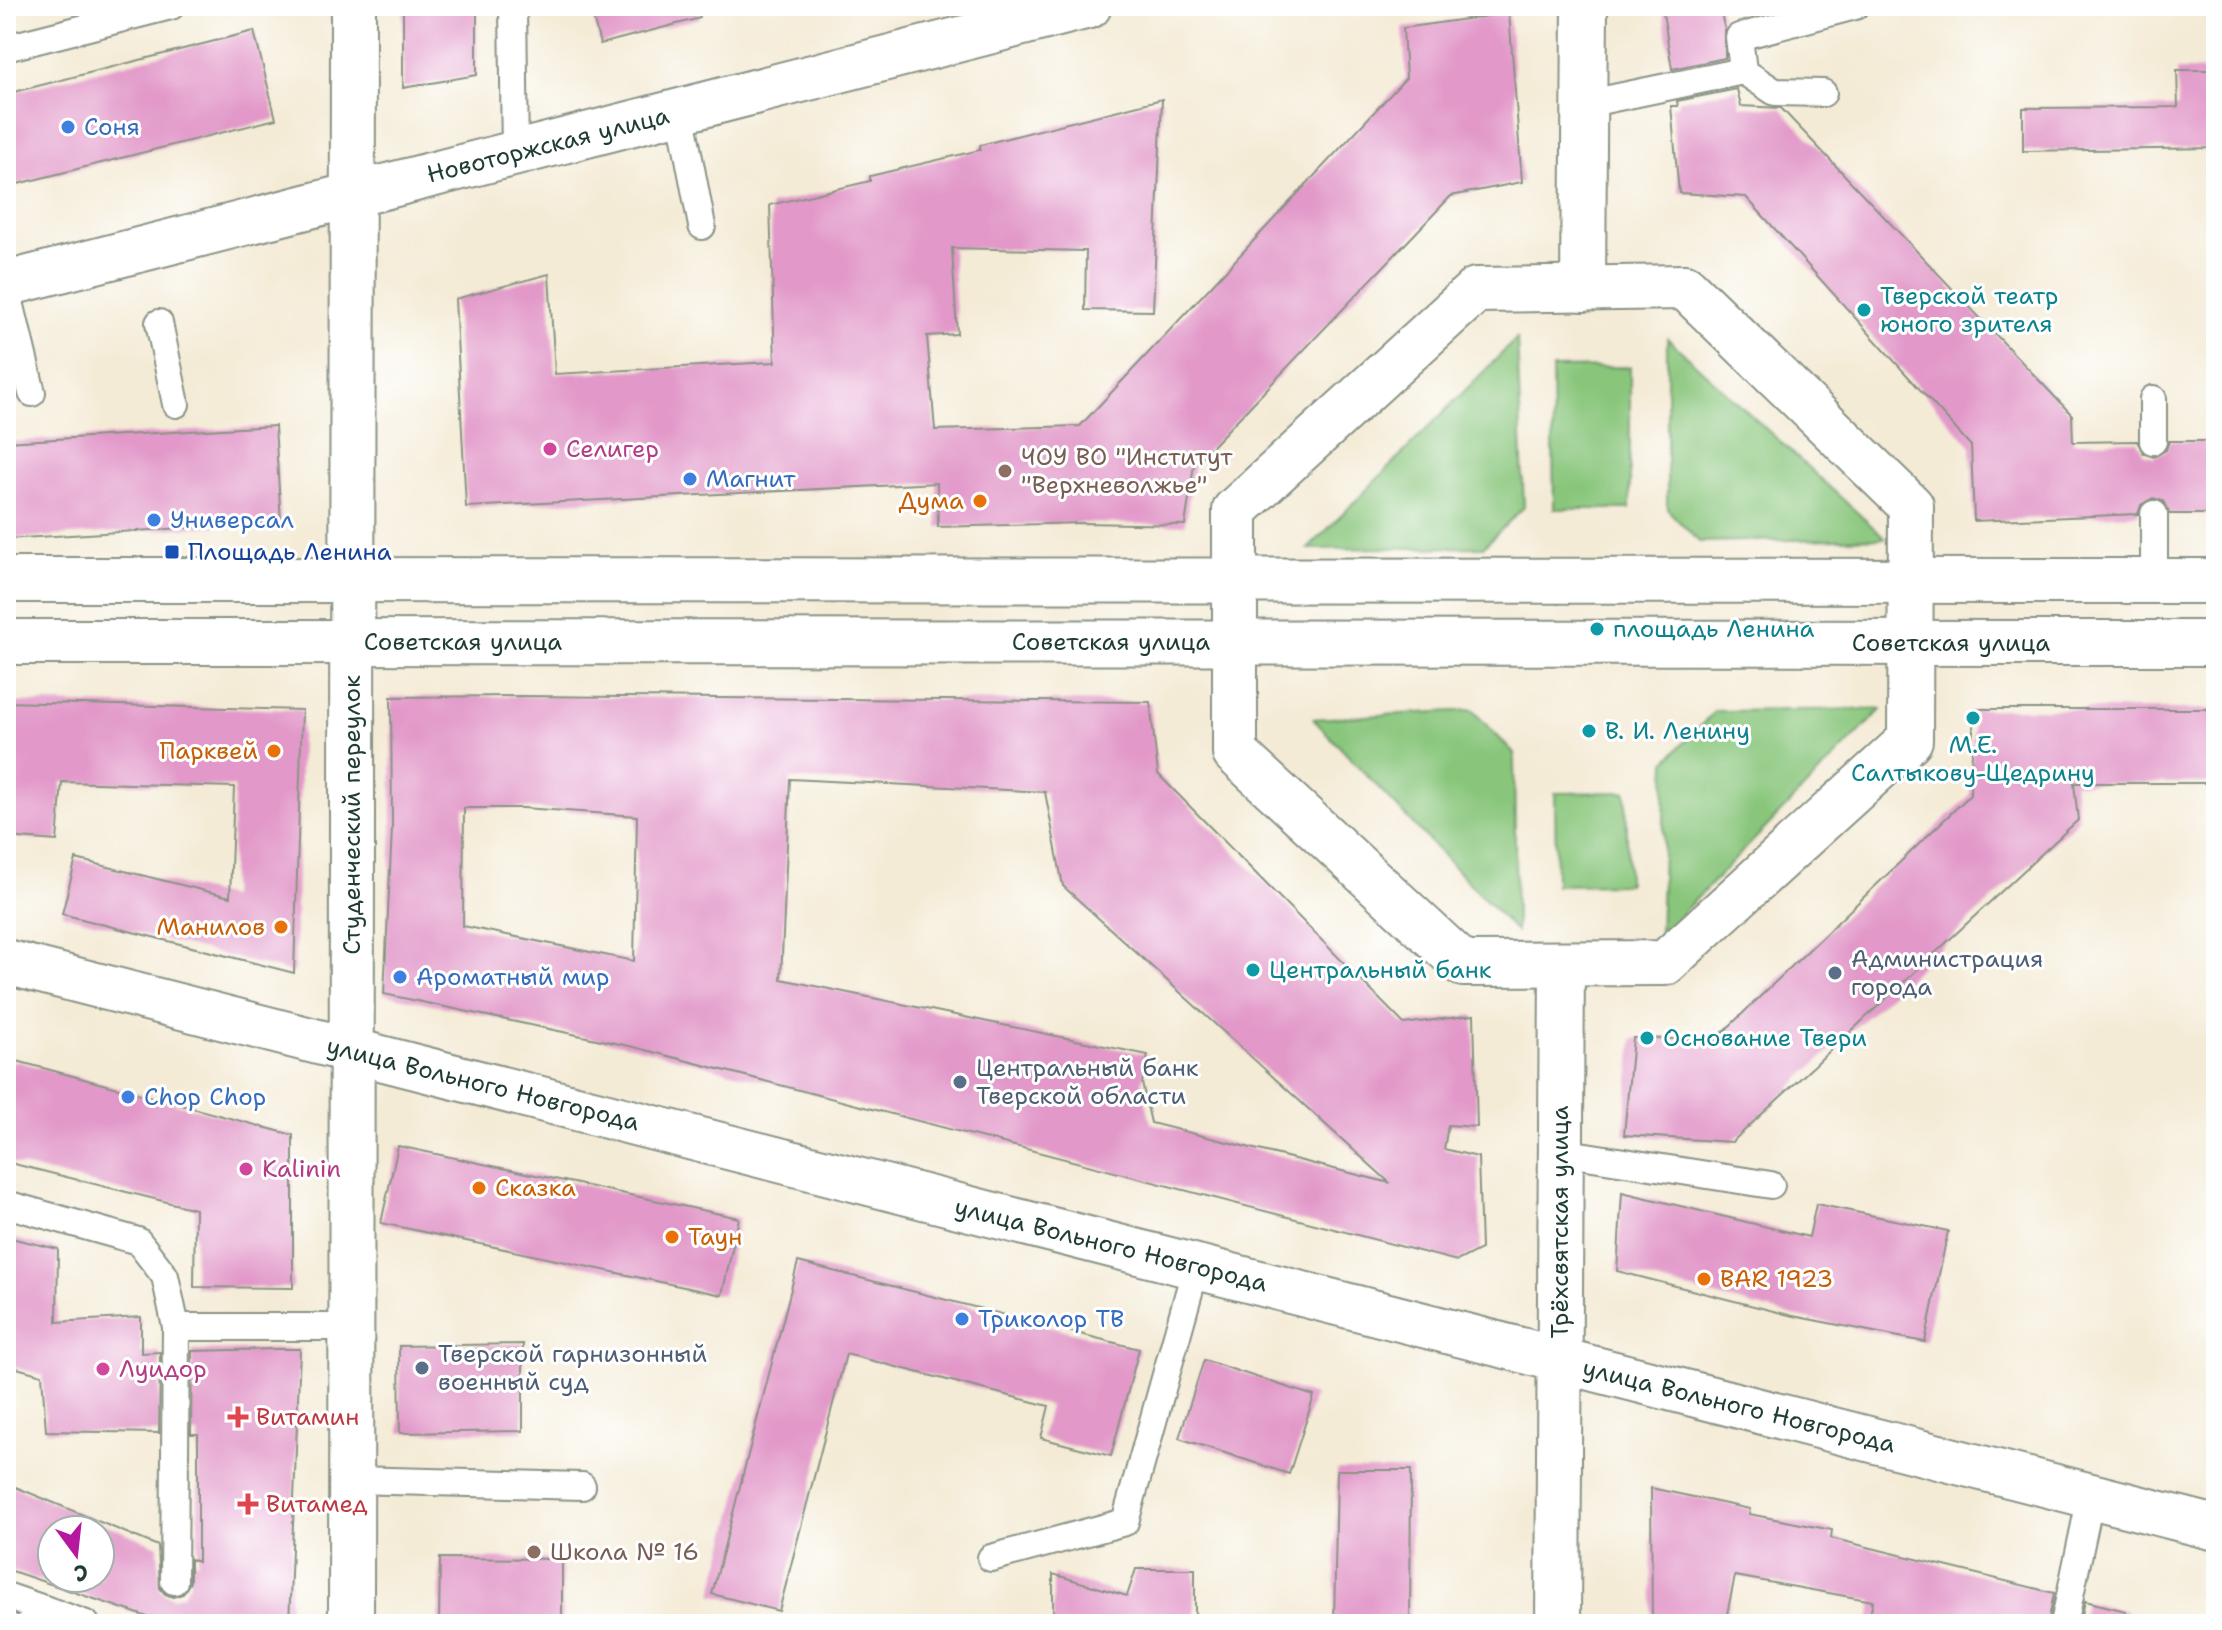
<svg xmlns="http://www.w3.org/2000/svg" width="2222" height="1630" font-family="'Shantell Sans',sans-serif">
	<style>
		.green { fill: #89c67b; stroke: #548258; stroke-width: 2 }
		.building { fill: #e299c9; fill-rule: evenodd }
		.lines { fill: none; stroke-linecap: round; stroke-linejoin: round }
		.service-casing { stroke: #8a9485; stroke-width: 30 }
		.minor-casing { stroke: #8a9485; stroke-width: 48 }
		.tertiary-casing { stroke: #8a9485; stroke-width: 48 }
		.secondary-casing { stroke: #8a9485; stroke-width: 48 }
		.primary-casing { stroke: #8a9485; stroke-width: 48 }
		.service { stroke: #fff; stroke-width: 26 }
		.minor { stroke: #fff; stroke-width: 44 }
		.tertiary { stroke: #fff; stroke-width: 44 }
		.secondary { stroke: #fff; stroke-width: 44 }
		.primary { stroke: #fff; stroke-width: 44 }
		.shop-dot { fill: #3f7fe0; stroke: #fff; stroke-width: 3 }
		.culture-dot { fill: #0f9aa8; stroke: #fff; stroke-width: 3 }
		.hotel-dot { fill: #d1479c; stroke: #fff; stroke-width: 3 }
		.education-dot { fill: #8d6e63; stroke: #fff; stroke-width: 3 }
		.food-dot { fill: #e8710a; stroke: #fff; stroke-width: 3 }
		.transit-dot { fill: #1a4fb4; stroke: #fff; stroke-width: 3 }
		.service-dot { fill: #5c6f8a; stroke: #fff; stroke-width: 3 }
		.health-dot { fill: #e0444e; stroke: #fff; stroke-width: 3 }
		.labels { text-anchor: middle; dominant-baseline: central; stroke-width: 6; stroke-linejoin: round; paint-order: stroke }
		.shop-label { font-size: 24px; fill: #366cbe; stroke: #fff; text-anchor: start }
		.street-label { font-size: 24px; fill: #1f3d34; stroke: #fff }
		.culture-label { font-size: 24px; fill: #0d838f; stroke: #fff; text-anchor: start }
		.hotel-label { font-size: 24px; fill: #b23c85; stroke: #fff; text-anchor: start }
		.education-label { font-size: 24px; fill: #785e54; stroke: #fff; text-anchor: start }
		.food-label { font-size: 24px; fill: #c56008; stroke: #fff; text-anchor: end }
		.transit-label { font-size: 24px; fill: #164399; stroke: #fff; text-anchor: start }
		.service-label { font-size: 24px; fill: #4e5e75; stroke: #fff; text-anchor: start }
		.health-label { font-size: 24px; fill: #be3a42; stroke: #fff; text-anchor: start }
	</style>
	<rect width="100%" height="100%" fill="#fff"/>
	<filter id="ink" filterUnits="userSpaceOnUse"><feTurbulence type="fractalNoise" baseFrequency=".0125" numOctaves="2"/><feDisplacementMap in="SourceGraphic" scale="16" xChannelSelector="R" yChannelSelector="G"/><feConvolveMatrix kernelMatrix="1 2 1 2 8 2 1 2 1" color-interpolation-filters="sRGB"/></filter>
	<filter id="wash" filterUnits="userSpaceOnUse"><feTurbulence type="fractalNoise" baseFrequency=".006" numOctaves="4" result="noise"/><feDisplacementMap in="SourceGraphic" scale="32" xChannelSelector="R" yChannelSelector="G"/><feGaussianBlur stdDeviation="1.8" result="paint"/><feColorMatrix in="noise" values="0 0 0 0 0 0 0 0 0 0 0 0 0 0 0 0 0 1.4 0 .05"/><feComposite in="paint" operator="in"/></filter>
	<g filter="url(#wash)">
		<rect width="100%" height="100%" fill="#f4ebd6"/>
		<g class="green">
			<path d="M1517,338L1524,507L1483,547L1308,549Z"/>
			<path d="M1667,338L1885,538L1699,542L1667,509Z"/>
			<path d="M1630,367V509H1554L1552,368Z"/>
			<path d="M1882,709L1660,936L1666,761L1715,711Z"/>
			<path d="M1472,710L1514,753L1516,932L1313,719Z"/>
			<path d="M1626,792L1628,884L1556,885L1555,793Z"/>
		</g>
		<g id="blocks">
			<g class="building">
				<path d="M403,6H477V75L403,88Z"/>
				<path d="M590,6H698L700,18L600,44Z"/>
				<path d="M1662,6H1719L1725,30V58L1672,69Z"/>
				<path d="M1509,13L1522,182L1451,196L1194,465L1185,525L1082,523L938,527L937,483L466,507L455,299L549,274L555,374L775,362L770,205L870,181V176L980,150V145L1162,99L1153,311L1085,310L1086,251L952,248L957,334L927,336L935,430L1080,426L1406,78L1403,28Z"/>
				<path d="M254,31L276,119L6,187V94Z"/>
				<path d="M2177,70H2216V148L2023,151V108L2178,107Z"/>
				<path d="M1737,89L1741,106L1781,108L2072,415L2073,442L2137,441L2144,454L2154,457L2166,450L2169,441H2216V514H2170L2163,501L2153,498L2141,505L2138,514L1974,521L1971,446L1746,197L1679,193L1671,106H1678L1677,101Z"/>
				<path d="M275,426L281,522L6,539V442Z"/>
				<path d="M523,696L1150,702L1158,774L1404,1024L1474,1015L1477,1127L1448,1125L1444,1149L1478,1157L1481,1249L1457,1261L634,1047L384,994L392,829L391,697ZM790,779L1045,792L1063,886L1390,1183L1151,1123L1142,1083L1148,1055L781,979ZM464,808H523L637,816L634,961L463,926Z"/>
				<path d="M6,702L302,710L294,973L62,914L76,859L230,897L234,787L62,782L57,841L7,837L12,781H6Z"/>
				<path d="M1974,709H2216V783H2074L2078,820L1732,1142L1624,1135L1633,1038L1715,1040L1970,795Z"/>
				<path d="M13,1060L293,1135V1288L194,1287L195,1209L6,1162V1084Z"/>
				<path d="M398,1146L739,1218L722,1295L381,1223Z"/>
				<path d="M1622,1192L1809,1237L1816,1204L1948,1231L1925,1342L1793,1316L1617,1271Z"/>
				<path d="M6,1237L58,1249L57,1322L141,1317V1353L160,1352L159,1433L46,1431L42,1375L6,1365Z"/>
				<path d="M798,1262L1139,1349L1111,1456L1041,1438L1049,1406L846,1354L779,1611L712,1594Z"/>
				<path d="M523,1344V1431L400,1433L399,1346Z"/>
				<path d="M276,1349H300L289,1624H168L6,1569V1483L158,1546L160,1588L165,1594L173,1597L183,1594L190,1582V1559L198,1562V1434H191L192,1351ZM52,1530H100V1578H52Z"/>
				<path d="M1204,1360L1314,1396L1289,1474L1179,1438Z"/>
				<path d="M1337,1470H1411L1410,1624H1334Z"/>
				<path d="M1651,1488L1750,1509L1749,1514L1832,1530L1831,1538L2054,1593L2048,1624H1868L1873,1601L1735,1576L1725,1624H1652Z"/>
				<path d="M440,1558L562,1559V1623L439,1624Z"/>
				<path d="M1136,1569H1195V1624H1053V1574L1127,1596Z"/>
				<path d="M2085,1601L2126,1611L2124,1624H2080Z"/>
			</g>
		</g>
	</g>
	<g filter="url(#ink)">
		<use href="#blocks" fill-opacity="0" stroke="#8a9485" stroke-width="2"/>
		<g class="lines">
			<defs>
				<g id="service">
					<path d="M513,6L515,154"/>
					<path d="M6,48L171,6"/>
					<path d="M1743,71L1775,92L1823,93"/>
					<path d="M1585,104L1743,71L1739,37L1855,6"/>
					<path d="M680,111L702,226"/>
					<path d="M6,285L32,393"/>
					<path d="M159,323L176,404"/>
					<path d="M2153,399V441"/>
					<path d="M2154,514V581"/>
					<path d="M1561,1152L1771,1185"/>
					<path d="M6,1204L138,1241L165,1276L176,1327H351"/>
					<path d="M351,1480L582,1486"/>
					<path d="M991,1558L1125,1522L1196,1267"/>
					<path d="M174,1581L176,1327"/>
					<path d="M6,1596L44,1609L29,1624"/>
					<path d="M44,1609L86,1624"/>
					<path d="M2064,1624L2091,1496"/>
				</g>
				<g id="minor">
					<path d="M1685,287L1911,506L1910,740L1665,963L1463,964L1235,753V510L1476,290Z"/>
					<path d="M1583,289L1585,6"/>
					<path d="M351,1624L353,6"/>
					<path d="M1558,1624L1562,964"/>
				</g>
				<path id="tertiary" d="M6,962L2216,1528"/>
				<path id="secondary" d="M6,284L1089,6"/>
				<g id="primary">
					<path d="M6,580L2216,581"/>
					<path d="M6,642L2216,643"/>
				</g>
			</defs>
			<use href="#service" class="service-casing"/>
			<use href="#minor" class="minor-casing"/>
			<use href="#tertiary" class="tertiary-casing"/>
			<use href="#secondary" class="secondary-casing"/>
			<use href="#primary" class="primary-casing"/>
			<use href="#service" class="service"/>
			<use href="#minor" class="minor"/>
			<use href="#tertiary" class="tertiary"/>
			<use href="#secondary" class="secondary"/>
			<use href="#primary" class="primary"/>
		</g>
	</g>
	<g class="shop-dot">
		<circle cx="68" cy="127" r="8"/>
		<circle cx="690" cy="479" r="8"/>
		<circle cx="154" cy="520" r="8"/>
		<circle cx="400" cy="977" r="8"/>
		<circle cx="128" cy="1097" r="8"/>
		<circle cx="962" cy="1319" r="8"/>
	</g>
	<g class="culture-dot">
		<circle cx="1864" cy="310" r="8"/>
		<circle cx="1597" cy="629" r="8"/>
		<circle cx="1973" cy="718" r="8"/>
		<circle cx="1589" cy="731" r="8"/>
		<circle cx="1253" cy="970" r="8"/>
		<circle cx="1647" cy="1038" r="8"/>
	</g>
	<g class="hotel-dot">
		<circle cx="550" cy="449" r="8"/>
		<circle cx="246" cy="1169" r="8"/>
		<circle cx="103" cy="1369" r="8"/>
	</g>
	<g class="education-dot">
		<circle cx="1005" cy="471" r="8"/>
		<circle cx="534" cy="1552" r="8"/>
	</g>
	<g class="food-dot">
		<circle cx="980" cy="501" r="8"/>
		<circle cx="274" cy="751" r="8"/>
		<circle cx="281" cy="927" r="8"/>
		<circle cx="479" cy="1188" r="8"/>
		<circle cx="672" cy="1237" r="8"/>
		<circle cx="1704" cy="1279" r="8"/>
	</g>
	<rect class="transit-dot" x="164" y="544" width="16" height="16" rx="4"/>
	<g class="service-dot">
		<circle cx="1835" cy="973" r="8"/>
		<circle cx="960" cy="1082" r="8"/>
		<circle cx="422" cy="1368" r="8"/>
	</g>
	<g class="health-dot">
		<path d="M234 1405h8v8h8v8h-8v8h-8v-8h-8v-8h8z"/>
		<path d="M244 1492h8v8h8v8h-8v8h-8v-8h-8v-8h8z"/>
	</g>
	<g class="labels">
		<g class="shop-label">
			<text x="84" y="127">Соня</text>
			<text x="706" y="479">Магнит</text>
			<text x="170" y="520">Универсал</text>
			<text x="416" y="977">Ароматный мир</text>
			<text x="144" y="1097">Chop Chop</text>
			<text x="978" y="1319">Триколор ТВ</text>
		</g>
		<g class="street-label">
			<text transform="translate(548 145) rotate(-14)">Новоторжская улица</text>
			<text x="463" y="642">Советская улица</text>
			<text x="1111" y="642">Советская улица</text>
			<text x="1951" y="643">Советская улица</text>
			<text transform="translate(352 815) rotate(-90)">Студенческий переулок</text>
			<text transform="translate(483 1084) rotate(14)">улица Вольного Новгорода</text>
			<text transform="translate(1560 1222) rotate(-90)">Трёхсвятская улица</text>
			<text transform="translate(1111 1245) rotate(14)">улица Вольного Новгорода</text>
			<text transform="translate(1739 1406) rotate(14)">улица Вольного Новгорода</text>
		</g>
		<g class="culture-label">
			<text x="1880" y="296">Тверской театр<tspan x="1880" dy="28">юного зрителя</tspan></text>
			<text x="1613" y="629">площадь Ленина</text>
			<text x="1605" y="731">В. И. Ленину</text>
			<text x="1973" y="745" text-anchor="middle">М.Е.<tspan x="1973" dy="28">Салтыкову-Щедрину</tspan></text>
			<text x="1269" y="970">Центральный банк</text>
			<text x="1663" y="1038">Основание Твери</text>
		</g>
		<g class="hotel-label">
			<text x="566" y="449">Селигер</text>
			<text x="262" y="1169">Kalinin</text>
			<text x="119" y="1369">Луидор</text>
		</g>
		<g class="education-label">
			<text x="1021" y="457">ЧОУ ВО "Институт<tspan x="1021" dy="28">"Верхневолжье"</tspan></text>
			<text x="550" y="1552">Школа № 16</text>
		</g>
		<g class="food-label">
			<text x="964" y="501">Дума</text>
			<text x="258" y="751">Парквей</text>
			<text x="265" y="927">Манилов</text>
			<text x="495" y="1188" text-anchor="start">Сказка</text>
			<text x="688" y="1237" text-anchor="start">Таун</text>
			<text x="1720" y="1279" text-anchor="start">BAR 1923</text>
		</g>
		<g class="transit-label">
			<text x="188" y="552">Площадь Ленина</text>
		</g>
		<g class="service-label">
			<text x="1851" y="959">Администрация<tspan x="1851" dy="28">города</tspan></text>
			<text x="976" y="1068">Центральный банк<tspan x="976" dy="28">Тверской области</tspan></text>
			<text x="438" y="1354">Тверской гарнизонный<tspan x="438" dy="28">военный суд</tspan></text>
		</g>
		<g class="health-label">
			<text x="256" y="1417">Витамин</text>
			<text x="266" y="1504">Витамед</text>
		</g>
	</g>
	<rect width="2222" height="1630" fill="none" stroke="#fff" stroke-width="32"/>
	<g transform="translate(76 1554) rotate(165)"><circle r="38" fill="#ffffff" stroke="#a5b1ae" stroke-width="2"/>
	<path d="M0-6L14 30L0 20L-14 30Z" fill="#b5179e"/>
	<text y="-12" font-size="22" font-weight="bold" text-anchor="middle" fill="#1f3d34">С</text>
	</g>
</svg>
